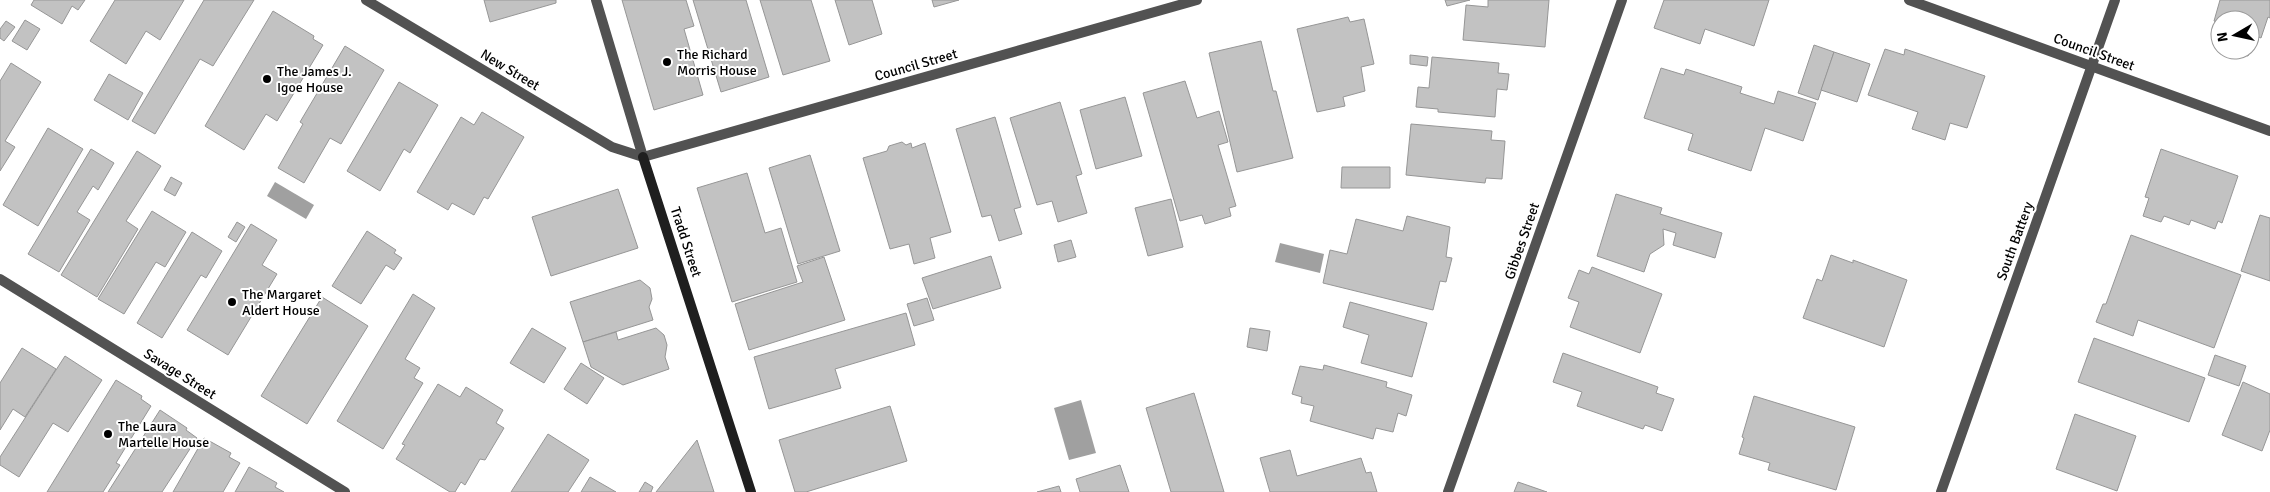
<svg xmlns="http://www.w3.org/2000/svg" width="2270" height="492" font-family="Signika,sans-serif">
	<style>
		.water { fill: #a0a0a0 }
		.building { fill: #c2c2c2; stroke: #969696 }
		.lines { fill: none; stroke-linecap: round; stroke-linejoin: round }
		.street { stroke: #525252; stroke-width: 10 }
		.secondary { stroke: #1f1f1f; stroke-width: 10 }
		.poi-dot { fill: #000; stroke: #fff; stroke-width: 2 }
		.labels { text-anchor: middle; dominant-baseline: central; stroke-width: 4; stroke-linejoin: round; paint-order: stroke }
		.street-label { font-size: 14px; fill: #000; stroke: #fff }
		.poi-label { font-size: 14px; fill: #000; stroke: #fff; text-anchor: start }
	</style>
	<rect width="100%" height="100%" fill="#fff"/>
	<g class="water">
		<path d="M275,182L314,205L306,219L267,196Z"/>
		<path d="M1280,243L1324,254L1320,273L1275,262Z"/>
		<path d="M1081,400L1096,453L1069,460L1054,408Z"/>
	</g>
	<g class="building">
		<path d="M34,0H85L78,10L72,6L62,24L31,5Z"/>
		<path d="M115,0H184L160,40L146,31L126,64L90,41Z"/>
		<path d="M204,0H254L213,66L200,59L155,134L132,121Z"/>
		<path d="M484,0H556V3L490,22Z"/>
		<path d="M622,0H686L694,26L684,29L703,95L654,110Z"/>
		<path d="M693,0H746L769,77L721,92Z"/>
		<path d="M760,0H811L830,61L783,75Z"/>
		<path d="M835,0H872L882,34L849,45Z"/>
		<path d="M932,0H959L934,7Z"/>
		<path d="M1445,0H1470L1447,6Z"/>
		<path d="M1488,0H1549L1545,47L1463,40L1466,5L1488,7Z"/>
		<path d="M1664,0H1769L1754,46L1705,29L1700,44L1654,28Z"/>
		<path d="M2220,0H2270V18L2268,17L2261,38L2254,35L2250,50V20H2220V24L2214,21Z"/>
		<path d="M273,11L314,36L313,39L323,45L277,121L266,114L244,150L205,126Z"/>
		<path d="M1348,17L1350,22L1364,19L1374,64L1361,67L1365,91L1343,97L1345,106L1317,112L1297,29Z"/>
		<path d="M25,20L40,29L27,50L12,41Z"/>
		<path d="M6,21L15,27L4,41L0,38V29Z"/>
		<path d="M1261,41L1273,91H1276L1293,158L1237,172L1209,53Z"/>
		<path d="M1814,45L1834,52L1818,100L1798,93Z"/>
		<path d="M345,46L384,70L341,144L330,138L304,183L278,168L303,124L300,122Z"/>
		<path d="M1885,49L1904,55L1905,49L1985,76L1967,128L1950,123L1945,140L1912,129L1918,112L1868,95Z"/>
		<path d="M2229,50H2250L2248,56Z"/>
		<path d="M1834,52L1870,64L1857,102L1821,90Z"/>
		<path d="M1410,55L1428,57L1427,66L1410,64Z"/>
		<path d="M1432,57L1499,63L1498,73L1509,74L1507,90L1497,89L1495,117L1438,112V109L1416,107L1418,87L1429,88Z"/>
		<path d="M11,63L41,82L5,141L15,147L0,171V81Z"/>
		<path d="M1661,68L1684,75L1686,69L1742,87L1740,93L1774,104L1778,91L1816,103L1803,141L1765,128L1751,171L1688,150L1693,134L1644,118Z"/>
		<path d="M109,74L143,93L128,120L94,100Z"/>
		<path d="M1185,81L1197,118L1219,111L1228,142L1218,145L1236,206L1229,208L1231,216L1205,224L1202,215L1180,221L1143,93Z"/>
		<path d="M399,82L438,105L410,153L404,149L380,191L347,171Z"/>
		<path d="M1125,97L1142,156L1096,169L1080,110Z"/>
		<path d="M1060,102L1082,174L1076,176L1087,213L1058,222L1052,201L1037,205L1010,118Z"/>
		<path d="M482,112L524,137L488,199L484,197L474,215L452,203L448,210L417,192L461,117L474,125Z"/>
		<path d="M995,117L1021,207L1014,209L1022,234L999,241L991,215L982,217L956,129Z"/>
		<path d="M1411,124L1492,131L1491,140L1505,141L1502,179L1486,178L1485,183L1406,175Z"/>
		<path d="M48,128L83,149L38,226L3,205Z"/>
		<path d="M902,142L906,145L911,143L912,148L925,143L951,232L930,238L935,258L914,264L909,244L890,249L863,158L887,151L889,146Z"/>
		<path d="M91,149L114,163L98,190L93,186L77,212L90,220L59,272L28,254Z"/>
		<path d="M2161,149L2238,176L2222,223L2218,221L2215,229L2191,220L2189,225L2164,216L2161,222L2143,216L2149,198L2145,197Z"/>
		<path d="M137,151L161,166L126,221L138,229L97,297L61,275Z"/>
		<path d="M810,155L840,251L798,264L769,168Z"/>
		<path d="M1342,167H1390V188H1341Z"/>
		<path d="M747,173L765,233L781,228L797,282L732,302L697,188Z"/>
		<path d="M171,177L182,183L175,196L164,190Z"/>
		<path d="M618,189L638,248L551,276L532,217Z"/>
		<path d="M1616,194L1662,208L1660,214L1722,233L1715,258L1673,245L1676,233L1663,229L1664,245L1650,254L1644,272L1597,256Z"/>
		<path d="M1171,199L1183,247L1148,256L1135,208Z"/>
		<path d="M152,211L186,232L165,267L156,262L124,314L98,299Z"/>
		<path d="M2260,215L2270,218V281L2241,271Z"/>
		<path d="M1407,216L1450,227L1446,257L1452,258L1446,282L1440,281L1433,310L1323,283L1330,250L1347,254L1356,219L1403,231Z"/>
		<path d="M237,222L245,227L236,242L228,237Z"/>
		<path d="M251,224L277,240L262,265L277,274L228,355L187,330Z"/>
		<path d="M367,231L396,250L394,253L402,258L394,270L386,265L361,304L332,286Z"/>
		<path d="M192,232L222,251L206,278L201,275L162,338L137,323Z"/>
		<path d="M2131,235L2241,275L2214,348L2138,320L2133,336L2096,322L2103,304H2106Z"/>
		<path d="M1071,240L1076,257L1058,262L1054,245Z"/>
		<path d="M1831,255L1853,263V260L1907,280L1884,347L1803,318L1817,279L1822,281Z"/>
		<path d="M991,256L1001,288L933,309L922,278Z"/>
		<path d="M824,257L845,320L749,350L735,304L803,282L797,266Z"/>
		<path d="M1592,267L1662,294L1640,353L1570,327L1579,302L1568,298L1579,270L1589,274Z"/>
		<path d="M640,280L650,288L652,299L649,307L653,320L583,342L570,302Z"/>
		<path d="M413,294L435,308L405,359L420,368L414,378L423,383L383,449L337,421Z"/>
		<path d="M322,297L368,326L307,424L261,396Z"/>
		<path d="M927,298L934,320L914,326L907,304Z"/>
		<path d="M1350,302L1427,323L1412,377L1361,363L1369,335L1343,327Z"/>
		<path d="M906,313L915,345L835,369L841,388L769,409L754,357Z"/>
		<path d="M532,328L566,348L544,383L510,363Z"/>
		<path d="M656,328L664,335L667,345L665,357L669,369L623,385L591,367L583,342L616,332L618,340Z"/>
		<path d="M1250,328L1270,331L1267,351L1247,347Z"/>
		<path d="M2094,338L2205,378L2189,422L2078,382Z"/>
		<path d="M22,348L56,369L25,417L13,409L0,430V383Z"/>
		<path d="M1563,353L1658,387L1656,393L1674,399L1662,431L1645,425L1643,429L1577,406L1582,392L1553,382Z"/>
		<path d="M2215,355L2246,366L2239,386L2208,375Z"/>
		<path d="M65,356L102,380L68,432L53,423L19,477L0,465V457Z"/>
		<path d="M581,363L604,378L587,404L564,389Z"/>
		<path d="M1324,365L1387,382L1386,387L1412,395L1406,416L1398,413L1393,432L1376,428L1373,439L1310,421L1314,406L1301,403L1302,397L1292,394L1300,366L1323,370Z"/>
		<path d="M116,380L142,396L141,399L151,406L116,463L120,465L103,492H47Z"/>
		<path d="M2243,382L2270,394V430L2262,451L2222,435Z"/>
		<path d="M438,384L460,397L466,387L503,410L496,423L504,428L485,460L480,459L465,485L461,482L455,492H450L396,459L405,445L402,444Z"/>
		<path d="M1194,393L1224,492H1171L1146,408Z"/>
		<path d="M1754,396L1855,427L1836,490L1768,470L1770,463L1739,454L1744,438L1742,437Z"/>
		<path d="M890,406L907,461L806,492H795L779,440Z"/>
		<path d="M160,410L187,428L186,430L197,438L162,492H108Z"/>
		<path d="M2075,414L2136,436L2117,491L2056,469Z"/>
		<path d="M548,434L589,460L568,492H511Z"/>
		<path d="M204,438L231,453L229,457L240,463L223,492H173Z"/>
		<path d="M697,440L714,492H656Z"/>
		<path d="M1290,450L1297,476L1361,458L1366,473L1371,472L1377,492H1270L1260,458Z"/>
		<path d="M1120,465L1129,492H1080L1076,479Z"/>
		<path d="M249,467L277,483L275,487L284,492H235Z"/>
		<path d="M590,477L616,492H581Z"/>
		<path d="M645,482L653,487L651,492H639Z"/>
		<path d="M1518,482L1547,492H1514Z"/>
		<path d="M1059,486L1061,492H1037Z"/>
	</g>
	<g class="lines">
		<g class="street">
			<path d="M366,0L612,147L643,157"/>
			<path d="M596,0L643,157"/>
			<path d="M1909,0L2270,131"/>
			<path d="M643,157L1197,0"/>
			<path d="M0,279L345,492"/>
			<path d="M1448,492L1622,0"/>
			<path d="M1941,492L2115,0"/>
		</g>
		<path class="secondary" d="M643,157L751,492"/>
	</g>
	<g class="poi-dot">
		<circle cx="667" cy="62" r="5"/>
		<circle cx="267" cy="79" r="5"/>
		<circle cx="232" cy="302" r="5"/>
		<circle cx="108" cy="434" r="5"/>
	</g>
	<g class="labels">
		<g class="street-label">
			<text transform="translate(2094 52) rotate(20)">Council Street</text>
			<text transform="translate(916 65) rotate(-16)">Council Street</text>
			<text transform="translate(510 70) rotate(31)">New Street</text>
			<text transform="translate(1522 241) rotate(-71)">Gibbes Street</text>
			<text transform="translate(2015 241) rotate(-70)">South Battery</text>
			<text transform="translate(686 242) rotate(72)">Tradd Street</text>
			<text transform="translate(180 374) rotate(32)">Savage Street</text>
		</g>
		<g class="poi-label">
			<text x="677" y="54">The Richard<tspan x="677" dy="16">Morris House</tspan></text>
			<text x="277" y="71">The James J.<tspan x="277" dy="16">Igoe House</tspan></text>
			<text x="242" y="294">The Margaret<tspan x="242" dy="16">Aldert House</tspan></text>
			<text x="118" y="426">The Laura<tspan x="118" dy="16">Martelle House</tspan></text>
		</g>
	</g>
	<g transform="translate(2235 35) rotate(261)"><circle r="24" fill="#ffffff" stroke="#999999"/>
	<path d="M0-4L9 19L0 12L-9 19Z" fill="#000000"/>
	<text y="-8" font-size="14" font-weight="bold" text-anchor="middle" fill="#000000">N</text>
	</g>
</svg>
